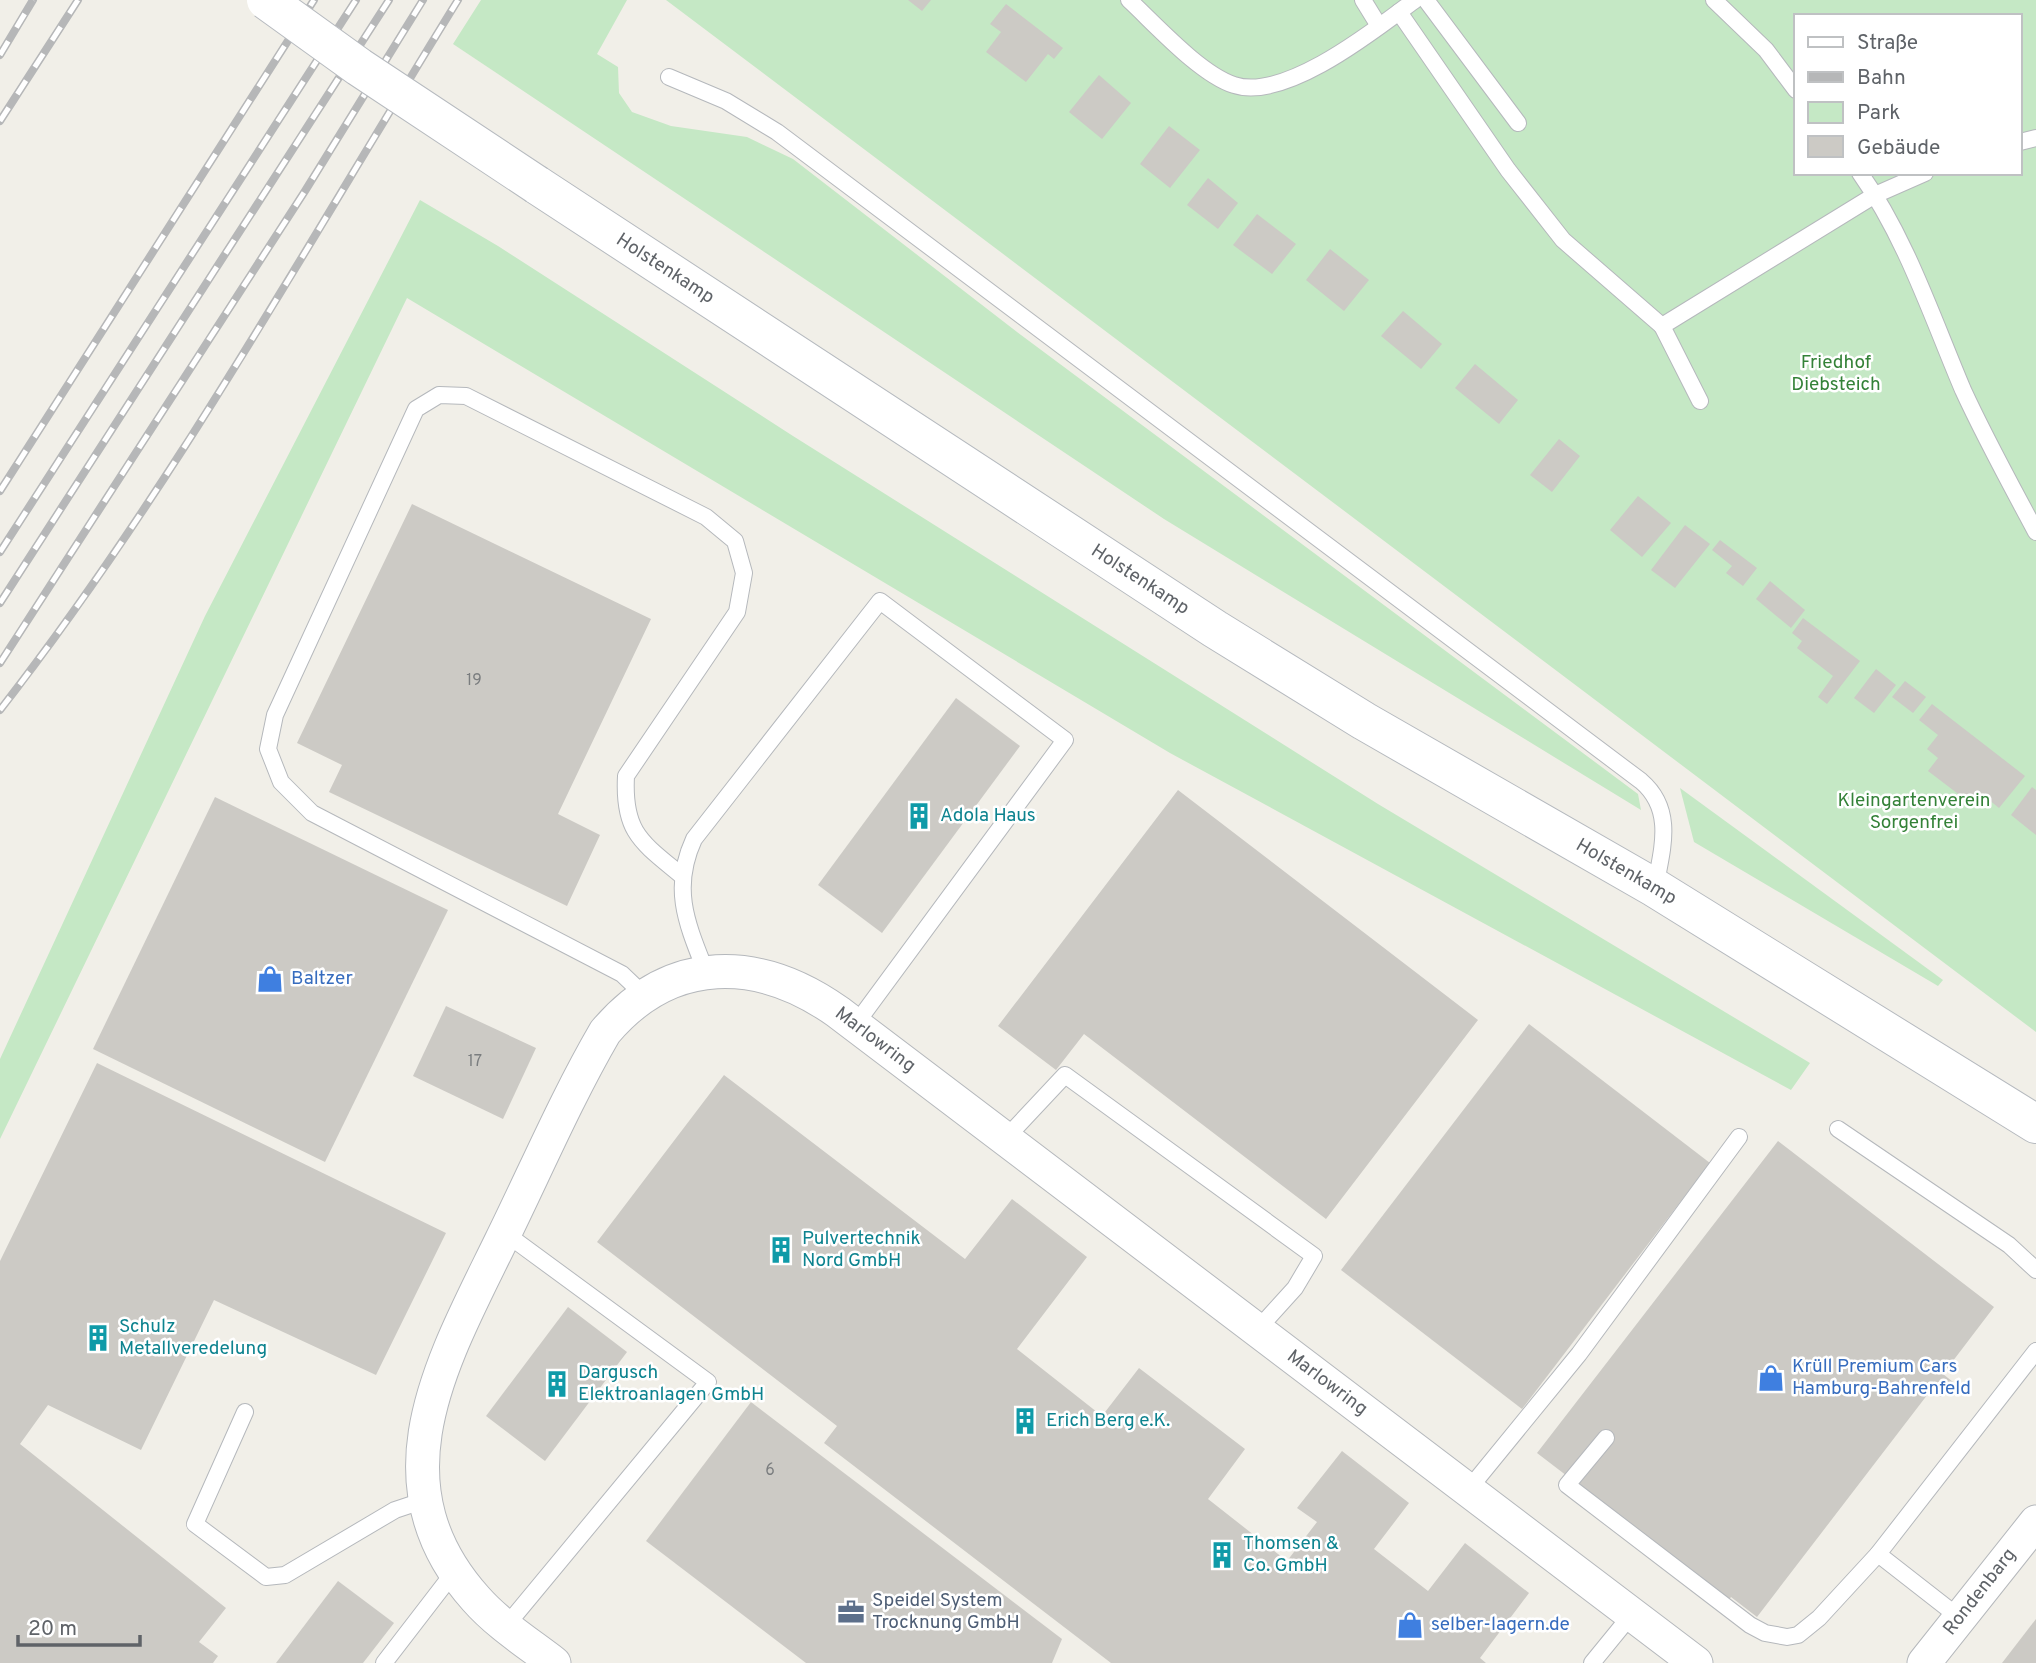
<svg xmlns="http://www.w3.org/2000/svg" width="2036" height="1663" font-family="Overpass,sans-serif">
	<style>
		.green { fill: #c5e8c5; fill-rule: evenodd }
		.building { fill: #cccac5 }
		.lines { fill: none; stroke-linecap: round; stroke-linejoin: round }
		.lane-casing { stroke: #b5b8bc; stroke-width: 18 }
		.street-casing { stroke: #b5b8bc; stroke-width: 35 }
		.secondary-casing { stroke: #b6babf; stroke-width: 40 }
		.lane { stroke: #fff; stroke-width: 16 }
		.street { stroke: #fff; stroke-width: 33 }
		.secondary { stroke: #fff; stroke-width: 38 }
		.rail-casing { stroke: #b6b7b8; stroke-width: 8 }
		.rail { stroke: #fff; stroke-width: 5; stroke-dasharray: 16; stroke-linecap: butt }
		.secondary-bridge-casing { stroke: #b6babf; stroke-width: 40; stroke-linecap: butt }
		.secondary-bridge { stroke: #fff; stroke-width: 38 }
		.labels { text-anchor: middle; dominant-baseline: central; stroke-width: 5; stroke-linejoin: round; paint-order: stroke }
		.number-label { font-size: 16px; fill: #7a7d7f }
		.street-label { font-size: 19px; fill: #5f6368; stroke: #fff }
		.park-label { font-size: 19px; fill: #348238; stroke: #fff }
		.culture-label { font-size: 19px; fill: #0d838f; stroke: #fff; text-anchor: start }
		.shop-label { font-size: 19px; fill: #366cbe; stroke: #fff; text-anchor: start }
		.service-label { font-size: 19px; fill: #4e5e75; stroke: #fff; text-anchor: start }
	</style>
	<rect width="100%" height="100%" fill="#f1efe8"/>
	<g class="green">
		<path d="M481,0H627L597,54L618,67L619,93L632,112L671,126L747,137L793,159L1021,335L1638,794L1641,810L1164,519L453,44Z"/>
		<path d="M666,0H2036V1032ZM1796,16H2020V173H1796Z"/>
		<path d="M420,200L498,246L793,436L1378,804L1810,1063L1791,1090L1170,753L407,298L0,1139V1059L205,616Z"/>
		<path d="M1680,788L1943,980L1938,986L1694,842Z"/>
	</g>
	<g class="building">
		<path d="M908,0H931L922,11Z"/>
		<path d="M1006,4L1063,48L1054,59L1048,54L1026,82L986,52L1001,32L990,24Z"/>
		<path d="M1099,75L1131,103L1102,139L1069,112Z"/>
		<path d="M1169,126L1200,150L1170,188L1140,164Z"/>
		<path d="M1208,178L1238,203L1218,229L1187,205Z"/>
		<path d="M1257,214L1296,244L1272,274L1233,245Z"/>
		<path d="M1330,249L1369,280L1344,311L1306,280Z"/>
		<path d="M1403,311L1442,344L1421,369L1381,336Z"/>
		<path d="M1475,364L1518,400L1499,424L1455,388Z"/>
		<path d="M1559,439L1580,456L1552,492L1530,475Z"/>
		<path d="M1638,496L1671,523L1642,557L1610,530Z"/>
		<path d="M412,504L651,619L558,814L600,835L567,906L329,792L342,765L297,743Z"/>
		<path d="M1685,525L1710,544L1675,588L1651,570Z"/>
		<path d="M1720,540L1757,568L1743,586L1726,573L1732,566L1712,550Z"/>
		<path d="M1770,581L1805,610L1791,628L1756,599Z"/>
		<path d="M1803,618L1860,661L1827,704L1818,697L1833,676L1797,648L1802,641L1792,633Z"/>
		<path d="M1876,669L1896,685L1874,713L1854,698Z"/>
		<path d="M1905,681L1926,697L1913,713L1892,697Z"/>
		<path d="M956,698L1020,746L882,933L818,885Z"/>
		<path d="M1932,704L2025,776L1999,808L1983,795L1974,806L1928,771L1938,758L1927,749L1938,735L1919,720Z"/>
		<path d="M2032,787L2036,790V835L2011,815Z"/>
		<path d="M1178,790L1478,1020L1326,1219L1084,1034L1056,1070L998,1026Z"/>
		<path d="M215,797L448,910L325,1162L93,1049Z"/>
		<path d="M446,1006L536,1048L503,1119L413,1076Z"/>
		<path d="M1529,1024L1710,1163L1522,1409L1341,1270Z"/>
		<path d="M97,1063L446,1233L376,1375L214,1300L141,1450L48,1405L20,1444L226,1608L199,1642L218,1656L213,1663H0V1261Z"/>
		<path d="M724,1075L965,1259L1012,1199L1087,1257L1017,1349L1102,1416L1139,1368L1245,1449L1208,1499L1287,1561L1317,1522L1297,1508L1342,1451L1409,1503L1374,1549L1428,1591L1465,1543L1529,1593L1480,1658L1486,1663H1111L824,1443L837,1426L597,1242Z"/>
		<path d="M1778,1141L1994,1307L1943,1374L1953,1382L1941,1397L1931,1390L1757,1617L1731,1597L1729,1600L1537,1453Z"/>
		<path d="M568,1307L627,1352L545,1461L486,1416Z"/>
		<path d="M751,1402L1062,1639L1052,1663H806L646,1541Z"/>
		<path d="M338,1581L394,1623L363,1663H276Z"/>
		<path d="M2036,1619V1663H2002Z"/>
	</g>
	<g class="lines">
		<defs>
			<g id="lane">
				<path d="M1129,0C1156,25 1200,74 1234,85C1285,102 1376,29 1415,0"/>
				<path d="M1363,0L1379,26"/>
				<path d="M1426,0L1518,123"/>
				<path d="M1714,0L1766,50L1796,90"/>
				<path d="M1399,12L1508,170L1563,240L1662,326"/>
				<path d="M669,77L726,101L777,132L1641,781C1675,810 1662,849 1655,888"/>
				<path d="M2020,142L2036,138"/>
				<path d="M1860,173C1906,238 1932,317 1963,390C1985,438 2011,485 2036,532"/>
				<path d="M1700,401L1662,326L1875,195L1925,173"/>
				<path d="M706,972C687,924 671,889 694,839L880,601L1065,740L855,1025"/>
				<path d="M645,996L622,974L312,813L281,782L268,749L275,715L416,409L439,395L466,396L706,517L735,541L744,573L737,612L626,776C623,832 641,842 681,875"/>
				<path d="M1838,1129L2009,1245L2036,1270"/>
				<path d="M1005,1139L1065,1075L1314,1256L1295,1288L1257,1330"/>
				<path d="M505,1233L708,1382L506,1626"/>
				<path d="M245,1412L195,1524L266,1577L285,1575L395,1510L425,1500"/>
				<path d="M1606,1438L1567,1485L1750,1625L1765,1633L1787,1637L1798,1635L1819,1618L1878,1554L2036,1351"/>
				<path d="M1468,1490L1579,1354L1739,1137"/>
				<path d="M1878,1554L1960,1618"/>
				<path d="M384,1663L454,1572"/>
				<path d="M1592,1663L1632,1614"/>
			</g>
			<g id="street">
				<path d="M554,1663C528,1643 498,1624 476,1599C371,1482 443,1360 501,1241C535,1172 566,1099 605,1032C671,954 759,956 838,1012L1696,1663"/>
				<path d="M1924,1663L2036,1522"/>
			</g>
			<path id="secondary" d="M537,185L1215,629L1364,721L1655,888L2036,1124"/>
		</defs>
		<use href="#lane" class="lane-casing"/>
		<use href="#street" class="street-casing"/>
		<use href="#secondary" class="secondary-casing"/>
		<use href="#lane" class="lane"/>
		<use href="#street" class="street"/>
		<use href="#secondary" class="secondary"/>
		<defs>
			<g id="rail">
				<path d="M0,55L33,0"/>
				<path d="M0,121L78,0"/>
				<path d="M0,491L314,0"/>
				<path d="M0,552L356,0"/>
				<path d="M0,603L389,0"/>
				<path d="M0,663L305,191L423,0"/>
				<path d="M0,710C173,488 310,239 458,0"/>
			</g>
		</defs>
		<use href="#rail" class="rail-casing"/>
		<use href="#rail" class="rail"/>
		<defs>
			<path id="secondary-bridge" d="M266,0L359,67L537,185"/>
		</defs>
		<use href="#secondary-bridge" class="secondary-bridge-casing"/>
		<use href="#secondary-bridge" class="secondary-bridge"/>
	</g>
	<defs>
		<symbol id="building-bare" viewBox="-9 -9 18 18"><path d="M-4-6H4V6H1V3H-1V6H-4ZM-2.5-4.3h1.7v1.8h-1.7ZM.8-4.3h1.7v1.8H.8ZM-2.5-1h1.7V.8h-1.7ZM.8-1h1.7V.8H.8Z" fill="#0f9aa8" stroke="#fff" stroke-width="2.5" paint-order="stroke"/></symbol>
		<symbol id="shop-bare" viewBox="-9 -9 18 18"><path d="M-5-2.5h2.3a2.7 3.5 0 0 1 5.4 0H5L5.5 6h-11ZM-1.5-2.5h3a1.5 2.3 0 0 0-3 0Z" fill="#3f7fe0" stroke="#fff" stroke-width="2.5" paint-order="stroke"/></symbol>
		<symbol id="office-bare" viewBox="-9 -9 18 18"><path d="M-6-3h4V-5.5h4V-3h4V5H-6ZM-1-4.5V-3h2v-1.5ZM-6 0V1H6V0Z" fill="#5c6f8a" stroke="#fff" stroke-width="2.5" paint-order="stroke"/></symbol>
	</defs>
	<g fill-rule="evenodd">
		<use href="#building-bare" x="900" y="797" width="38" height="38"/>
		<use href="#shop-bare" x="251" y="960" width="38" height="38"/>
		<use href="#building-bare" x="762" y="1231" width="38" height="38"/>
		<use href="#building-bare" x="79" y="1319" width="38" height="38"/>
		<use href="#shop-bare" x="1752" y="1359" width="38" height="38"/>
		<use href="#building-bare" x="538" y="1365" width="38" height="38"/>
		<use href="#building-bare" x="1006" y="1402" width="38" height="38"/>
		<use href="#building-bare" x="1203" y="1536" width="38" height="38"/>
		<use href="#office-bare" x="832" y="1593" width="38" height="38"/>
		<use href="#shop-bare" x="1391" y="1606" width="38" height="38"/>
	</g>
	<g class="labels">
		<g class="number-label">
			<text x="474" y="681">19</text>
			<text x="475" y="1062">17</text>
			<text x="770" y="1471">6</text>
		</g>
		<g class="street-label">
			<text transform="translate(665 269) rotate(33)">Holstenkamp</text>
			<text transform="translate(1140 580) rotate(33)">Holstenkamp</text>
			<text transform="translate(1626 872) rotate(30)">Holstenkamp</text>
			<text transform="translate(875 1040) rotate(37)">Marlowring</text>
			<text transform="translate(1327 1383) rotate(37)">Marlowring</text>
			<text transform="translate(1980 1592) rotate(-52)">Rondenbarg</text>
		</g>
		<g class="park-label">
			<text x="1836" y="363">Friedhof<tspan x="1836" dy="22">Diebsteich</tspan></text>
			<text x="1914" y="801">Kleingartenverein<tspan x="1914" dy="22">Sorgenfrei</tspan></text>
		</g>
		<g class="culture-label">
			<text x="940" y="816">Adola Haus</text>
			<text x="802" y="1239">Pulvertechnik<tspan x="802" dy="22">Nord GmbH</tspan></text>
			<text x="119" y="1327">Schulz<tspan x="119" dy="22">Metallveredelung</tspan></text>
			<text x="578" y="1373">Dargusch<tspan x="578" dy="22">Elektroanlagen GmbH</tspan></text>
			<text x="1046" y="1421">Erich Berg e.K.</text>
			<text x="1243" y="1544">Thomsen &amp;<tspan x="1243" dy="22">Co. GmbH</tspan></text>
		</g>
		<g class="shop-label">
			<text x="291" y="979">Baltzer</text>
			<text x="1792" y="1367">Krüll Premium Cars<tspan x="1792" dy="22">Hamburg-Bahrenfeld</tspan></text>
			<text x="1431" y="1625">selber-lagern.de</text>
		</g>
		<g class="service-label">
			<text x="872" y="1601">Speidel System<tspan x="872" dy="22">Trocknung GmbH</tspan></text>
		</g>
	</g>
	<rect x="1794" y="14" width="228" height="161" fill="#ffffff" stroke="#bfc1c3" stroke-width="2"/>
	<rect x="1808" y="37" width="35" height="10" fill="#ffffff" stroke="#bfc1c3" stroke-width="2"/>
	<text x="1857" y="49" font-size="21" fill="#5f6368">Straße</text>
	<rect x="1808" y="72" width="35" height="10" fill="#b6b7b8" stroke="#bfc1c3" stroke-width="2"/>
	<text x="1857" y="84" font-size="21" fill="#5f6368">Bahn</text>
	<rect x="1808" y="102" width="35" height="21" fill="#c5e8c5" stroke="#bfc1c3" stroke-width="2"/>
	<text x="1857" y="119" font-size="21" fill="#5f6368">Park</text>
	<rect x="1808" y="136" width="35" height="21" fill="#cccac5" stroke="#bfc1c3" stroke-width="2"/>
	<text x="1857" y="154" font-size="21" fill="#5f6368">Gebäude</text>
	<path d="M18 1635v10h122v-10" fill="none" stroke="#5f6368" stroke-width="3.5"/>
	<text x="28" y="1635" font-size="21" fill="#5f6368" stroke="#ffffff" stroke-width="5" paint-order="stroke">20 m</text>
</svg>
